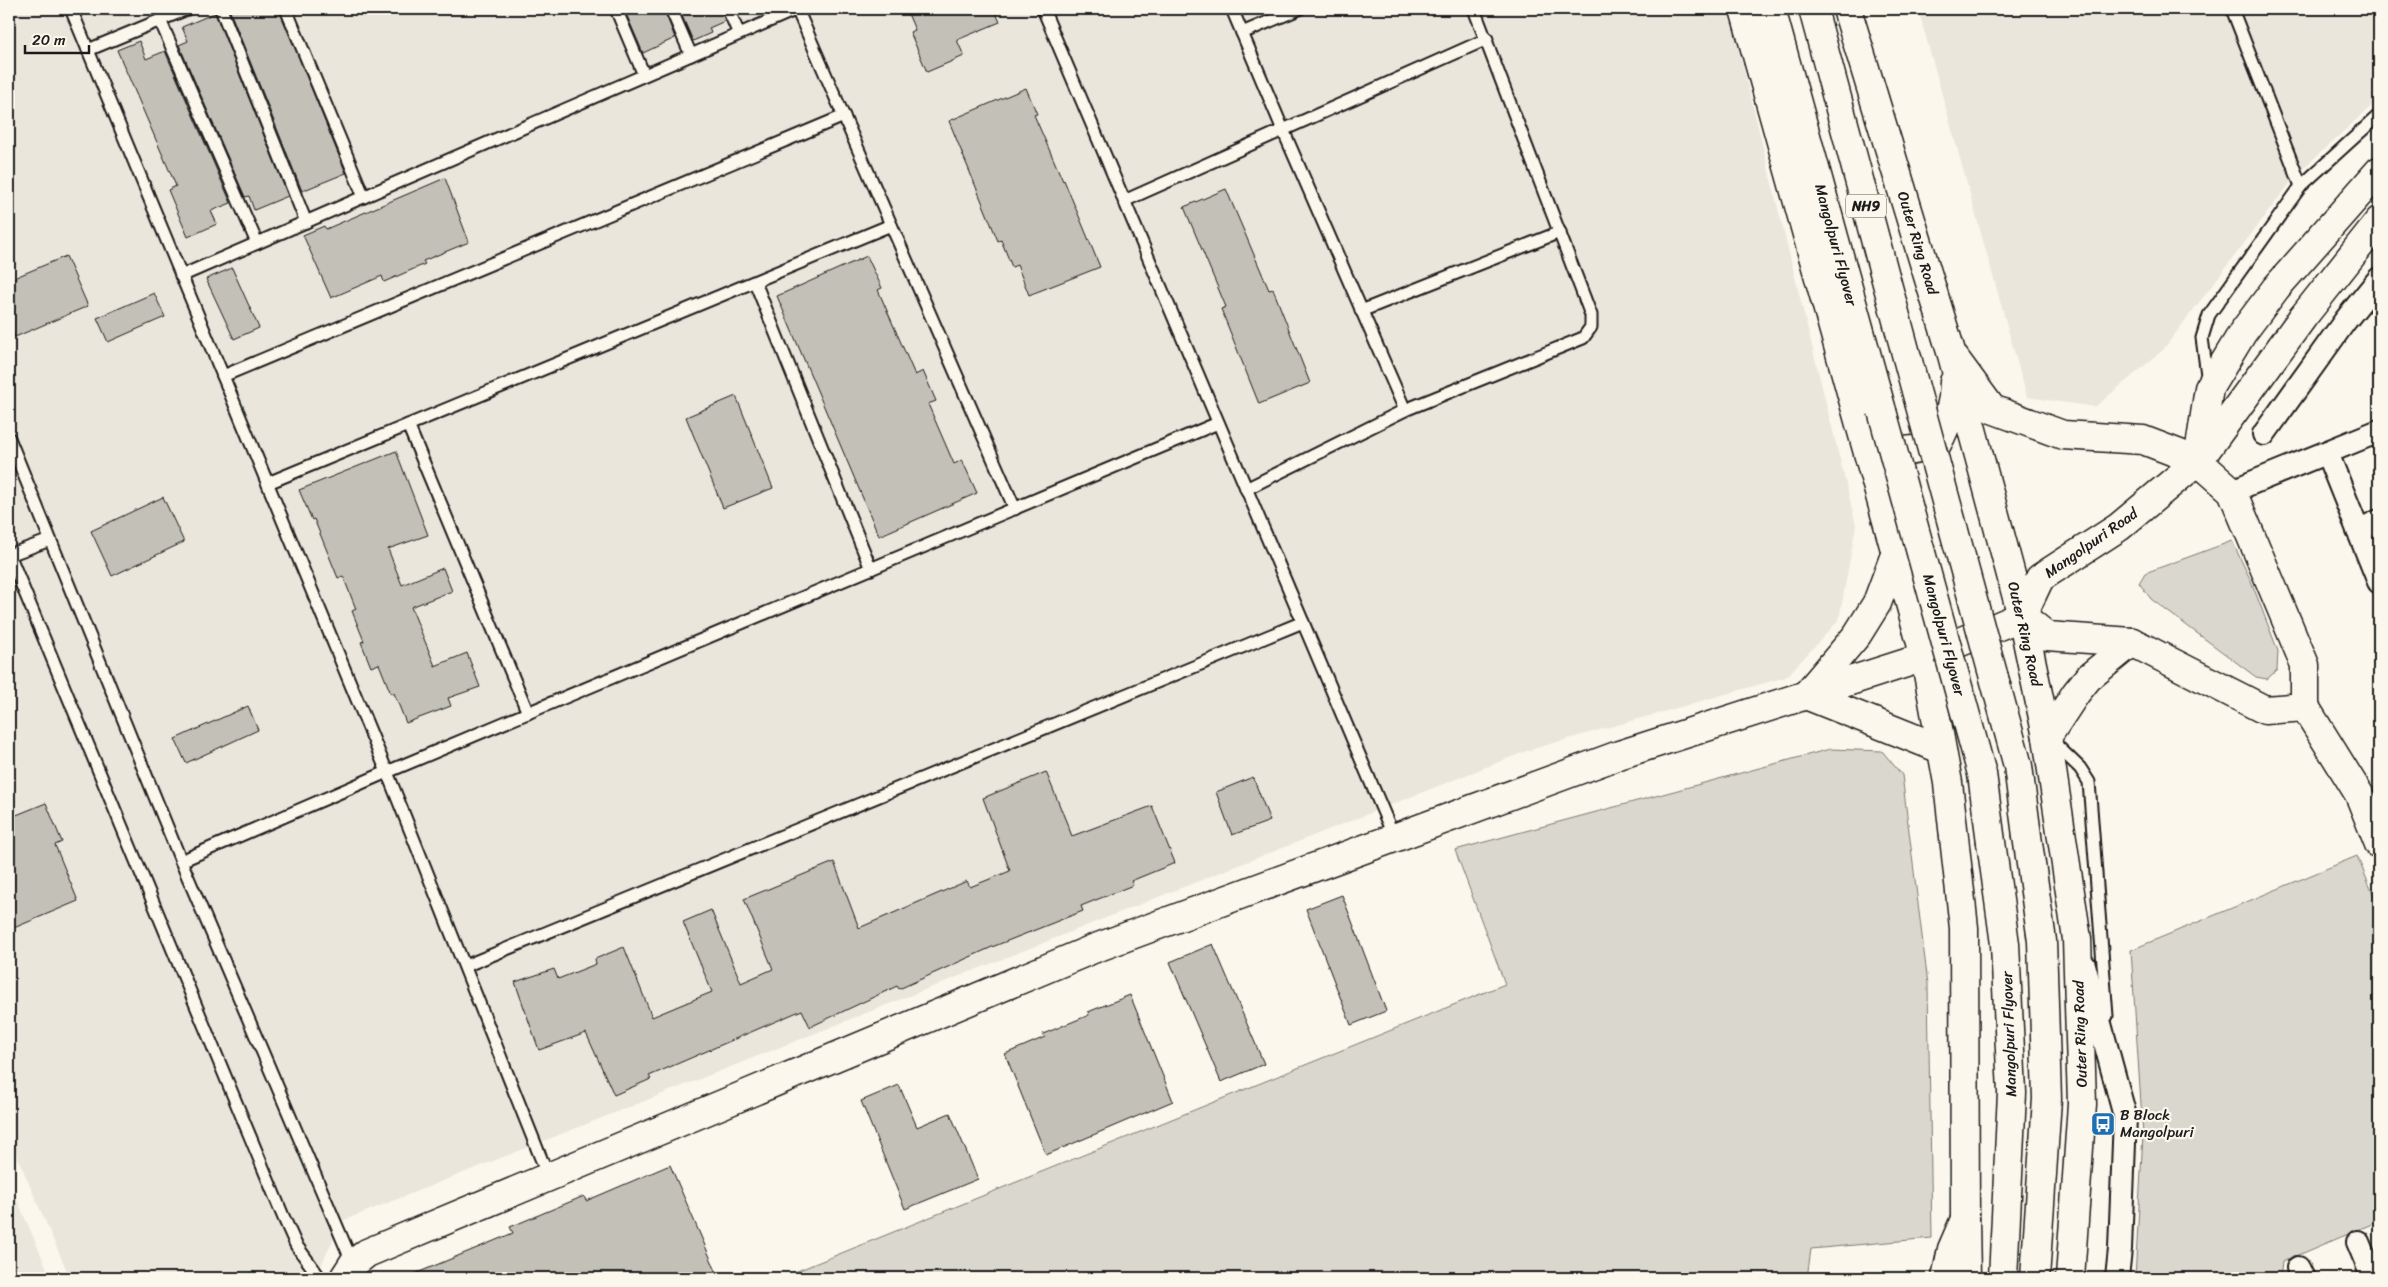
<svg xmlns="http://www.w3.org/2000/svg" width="2388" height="1287" font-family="Sriracha,sans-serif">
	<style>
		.built { fill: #eae6dc }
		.green { fill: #dad7ce; stroke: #7b7a75 }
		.building { fill: #c3c0b8; stroke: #1c1c1c }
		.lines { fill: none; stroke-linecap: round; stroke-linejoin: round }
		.lane-casing { stroke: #1c1c1c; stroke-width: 15 }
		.street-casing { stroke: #1c1c1c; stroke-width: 26 }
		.secondary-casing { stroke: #1c1c1c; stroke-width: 31 }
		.primary-casing { stroke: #1c1c1c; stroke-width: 31 }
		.highway-casing { stroke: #1c1c1c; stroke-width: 31 }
		.lane { stroke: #fbf7ec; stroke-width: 11 }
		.street { stroke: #fbf7ec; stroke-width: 22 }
		.secondary { stroke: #fbf7ec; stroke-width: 28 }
		.primary { stroke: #fbf7ec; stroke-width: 28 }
		.highway { stroke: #fbf7ec; stroke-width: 28 }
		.highway-bridge-casing { stroke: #1c1c1c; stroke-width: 31; stroke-linecap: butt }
		.highway-bridge { stroke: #fbf7ec; stroke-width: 28 }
		.labels { text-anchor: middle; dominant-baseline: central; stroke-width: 4.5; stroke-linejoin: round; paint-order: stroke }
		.shield { fill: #fbf7ec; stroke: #5f5e5a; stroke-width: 1 }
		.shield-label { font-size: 14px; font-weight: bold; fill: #1c1c1c }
		.street-label { font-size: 15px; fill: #1c1c1c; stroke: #fbf7ec }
		.poi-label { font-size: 15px; fill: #1c1c1c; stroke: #fbf7ec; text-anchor: start }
	</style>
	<rect width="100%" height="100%" fill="#fbf7ec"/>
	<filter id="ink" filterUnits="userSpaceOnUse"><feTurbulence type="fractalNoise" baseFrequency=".02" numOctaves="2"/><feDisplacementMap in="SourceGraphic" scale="10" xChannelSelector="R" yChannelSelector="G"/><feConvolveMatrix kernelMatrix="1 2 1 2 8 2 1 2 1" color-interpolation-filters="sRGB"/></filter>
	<g filter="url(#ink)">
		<g class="built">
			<path d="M9,9H1729L1856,525L1839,620L1786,677L1529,750L342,1221L315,1278H70L9,1138Z"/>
			<path d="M1918,9H2379V99L2297,174L2162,351L2095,407L2027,397Z"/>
			<path d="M9,1181L51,1278H9Z"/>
		</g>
		<g class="green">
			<path d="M2232,541L2251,581L2278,651L2277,670L2267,679L2256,677L2151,599L2139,583L2145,573Z"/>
			<path d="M1830,749L1882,751L1902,775L1928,984L1932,1238L1811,1249L1807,1278H780L1505,984L1455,850Z"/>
			<path d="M2357,856L2379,908V1221L2282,1262L2280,1278H2135L2143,1135L2131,950Z"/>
		</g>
		<g class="building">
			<path d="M229,9H279L346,173L302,191Z"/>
			<path d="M624,9H664L675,38L643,53Z"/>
			<path d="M679,9H721L725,21L709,28L711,33L693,41Z"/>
			<path d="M906,9H994L1000,22L957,40L964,56L927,72L910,32L915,30Z"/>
			<path d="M215,13L288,196L254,210L249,196L245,197L179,45L188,41L182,27Z"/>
			<path d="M139,41L146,59L165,51L231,203L211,211L217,224L188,237L168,190L176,186L117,50Z"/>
			<path d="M1026,88L1037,114L1034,115L1063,181L1064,180L1100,267L1029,295L1017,265L1012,267L1001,240L998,241L949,121Z"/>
			<path d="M445,178L469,242L423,261L425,264L384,282L382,276L331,298L303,235L324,226L326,229Z"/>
			<path d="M1226,189L1269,290L1273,289L1310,383L1259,404L1221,309L1226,307L1184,207Z"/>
			<path d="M66,256L88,306L15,337L9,323V280Z"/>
			<path d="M867,256L882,288L878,290L915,375L923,371L936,401L928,404L954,464L962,460L977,493L879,536L777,296Z"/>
			<path d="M232,268L259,328L234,339L206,279Z"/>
			<path d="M154,293L165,317L108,342L97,318Z"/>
			<path d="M736,396L773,488L723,508L686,417Z"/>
			<path d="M396,451L428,535L388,549L402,585L443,568L452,591L411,607L435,666L467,653L480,687L448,698L451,706L406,723L394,693L391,694L379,664L371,667L361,642L364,641L352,611L356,609L343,576L338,578L314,519L312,520L299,490Z"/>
			<path d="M163,497L184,542L112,576L91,531Z"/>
			<path d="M248,706L258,730L186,763L175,739Z"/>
			<path d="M1046,772L1072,836L1152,806L1175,863L1131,881L1133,885L1081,906L1083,911L992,947L899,989L897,986L810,1027L802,1010L649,1076L651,1079L614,1095L586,1033L539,1050L515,982L554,969L558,979L596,964L595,959L624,947L652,1017L712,992L683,922L711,910L741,983L773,969L744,899L834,862L859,928L967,881L970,887L1010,871L983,798Z"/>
			<path d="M1253,777L1270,821L1232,835L1216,792Z"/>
			<path d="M46,803L62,842L55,845L78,901L9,930V818Z"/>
			<path d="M1342,895L1386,1011L1351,1025L1306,909Z"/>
			<path d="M1213,944L1264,1064L1221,1082L1170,962Z"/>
			<path d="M1130,995L1173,1101L1046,1155L1005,1054L1045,1037L1043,1034L1089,1015L1088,1012Z"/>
			<path d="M899,1085L917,1127L950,1113L978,1179L905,1209L861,1101Z"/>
			<path d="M670,1165L719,1278H405L513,1233L510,1227L584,1196L586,1201Z"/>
		</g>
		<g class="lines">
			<defs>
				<g id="lane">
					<path d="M71,9L387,772L548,1176"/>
					<path d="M221,9L306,222"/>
					<path d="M286,9L364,197"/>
					<path d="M616,9L644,75"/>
					<path d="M671,9L691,55"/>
					<path d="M728,9L739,34"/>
					<path d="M797,9L1015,509"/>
					<path d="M1043,9L1394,837"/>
					<path d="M1232,9L1283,130L1405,410L1246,489"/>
					<path d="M2232,9L2301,186"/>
					<path d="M160,20L257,243"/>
					<path d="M1242,33L1299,9"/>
					<path d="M88,50L187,9"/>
					<path d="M1124,201L1487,39"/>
					<path d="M181,276L797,9"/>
					<path d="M755,282L871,569"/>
					<path d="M1361,311L1560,232"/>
					<path d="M223,376L844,116"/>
					<path d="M2208,382L2202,338L2209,315L2301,186L2379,115"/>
					<path d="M1405,410L1583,338L1591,327V315L1474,9"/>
					<path d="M408,425L528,713"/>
					<path d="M9,438L181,861L353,1264"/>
					<path d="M268,483L891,225"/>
					<path d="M9,554L283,1216L296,1245L320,1278"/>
					<path d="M9,555L50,540"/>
					<path d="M2053,742L2080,768L2089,782L2107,1016"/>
					<path d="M181,861L387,772L1218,423"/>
					<path d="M465,966L1303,622"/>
				</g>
				<g id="street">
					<path d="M2264,434L2345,321L2379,279"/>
					<path d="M2327,453L2379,582"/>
					<path d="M2232,491L2379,431"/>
					<path d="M2358,531L2379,521"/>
					<path d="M2084,965L2125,1116L2120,1249L2117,1278"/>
					<path d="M2358,1242L2373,1278"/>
					<path d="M2298,1268L2303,1278"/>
				</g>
				<g id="secondary">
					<path d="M1953,356L1992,409L2063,435L2143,440L2198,461L2232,491L2305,665V707L2359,794L2379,844"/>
					<path d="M2199,454L2209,388L2243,332L2276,288L2379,171"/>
					<path d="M2022,616L2040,578L2119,527L2198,461L2303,317L2379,221"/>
					<path d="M2022,616L2047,636L2132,642L2265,710L2305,707"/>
					<path d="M344,1278L353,1264L367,1253L1093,949L1619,755L1925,657L2022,616"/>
				</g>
				<g id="primary">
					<path d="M1744,9L1925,657L1948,783L1964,928L1965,1219L1952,1249L1946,1278"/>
					<path d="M1847,9L1952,355L2022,616L2047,737L2077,939L2082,1104L2070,1278"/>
					<path d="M1873,438C1892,456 1914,452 1937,444C1948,424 1954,404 1954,382"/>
					<path d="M1896,552L1877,603L1857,635L1806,695L1941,749"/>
					<path d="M2047,737L2076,693L2088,678L2132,642"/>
				</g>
				<g id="highway">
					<path d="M1771,9L1882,411"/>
					<path d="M1813,9L1919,402"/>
					<path d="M2027,836L2042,941L2047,1099L2035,1278"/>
					<path d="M1991,842L2005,944L2012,1093L2003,1278"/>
					<path d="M1965,1219L1966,1278"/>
				</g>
			</defs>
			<use href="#lane" class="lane-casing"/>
			<use href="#street" class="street-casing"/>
			<use href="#secondary" class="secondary-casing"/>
			<use href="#primary" class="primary-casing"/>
			<use href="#highway" class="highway-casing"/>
			<use href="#lane" class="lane"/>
			<use href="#street" class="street"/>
			<use href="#secondary" class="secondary"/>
			<use href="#primary" class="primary"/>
			<use href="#highway" class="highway"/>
			<defs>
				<g id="highway-bridge">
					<path d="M1919,402L2018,766L2027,836"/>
					<path d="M1882,411L1982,774L1991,842"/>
				</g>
			</defs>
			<use href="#highway-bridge" class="highway-bridge-casing"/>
			<use href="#highway-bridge" class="highway-bridge"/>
		</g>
	</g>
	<defs>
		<symbol id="bus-square" viewBox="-11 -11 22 22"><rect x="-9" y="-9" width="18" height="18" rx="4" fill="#1f6fb2" stroke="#fbf7ec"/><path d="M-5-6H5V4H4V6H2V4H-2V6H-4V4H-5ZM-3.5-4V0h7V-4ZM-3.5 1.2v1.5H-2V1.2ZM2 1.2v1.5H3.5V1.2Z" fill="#fff"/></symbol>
	</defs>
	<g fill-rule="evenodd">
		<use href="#bus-square" x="2089" y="1110" width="28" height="28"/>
	</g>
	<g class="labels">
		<rect class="shield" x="1846" y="194.5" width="40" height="23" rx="4"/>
		<g class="shield-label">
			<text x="1866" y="206">NH9</text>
		</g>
		<g class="street-label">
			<text transform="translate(1918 243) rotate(73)">Outer Ring Road</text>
			<text transform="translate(1836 245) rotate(75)">Mangolpuri Flyover</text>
			<text transform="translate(2091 543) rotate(-35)">Mangolpuri Road</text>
			<text transform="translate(2025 634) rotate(77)">Outer Ring Road</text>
			<text transform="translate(1944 635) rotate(75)">Mangolpuri Flyover</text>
			<text transform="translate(2009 1034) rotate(-92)">Mangolpuri Flyover</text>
			<text transform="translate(2080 1034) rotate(-92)">Outer Ring Road</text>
		</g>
		<g class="poi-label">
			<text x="2120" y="1115">B Block<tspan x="2120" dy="17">Mangolpuri</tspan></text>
		</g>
	</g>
	<rect width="2388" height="1287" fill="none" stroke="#fbf7ec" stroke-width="30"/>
	<rect x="15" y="15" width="2358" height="1257" fill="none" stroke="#1c1c1c" stroke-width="2" filter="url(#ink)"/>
	<path d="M25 45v8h64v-8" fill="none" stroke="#1c1c1c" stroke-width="2.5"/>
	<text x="32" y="45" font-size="15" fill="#1c1c1c" stroke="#fbf7ec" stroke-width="4" paint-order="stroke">20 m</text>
</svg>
